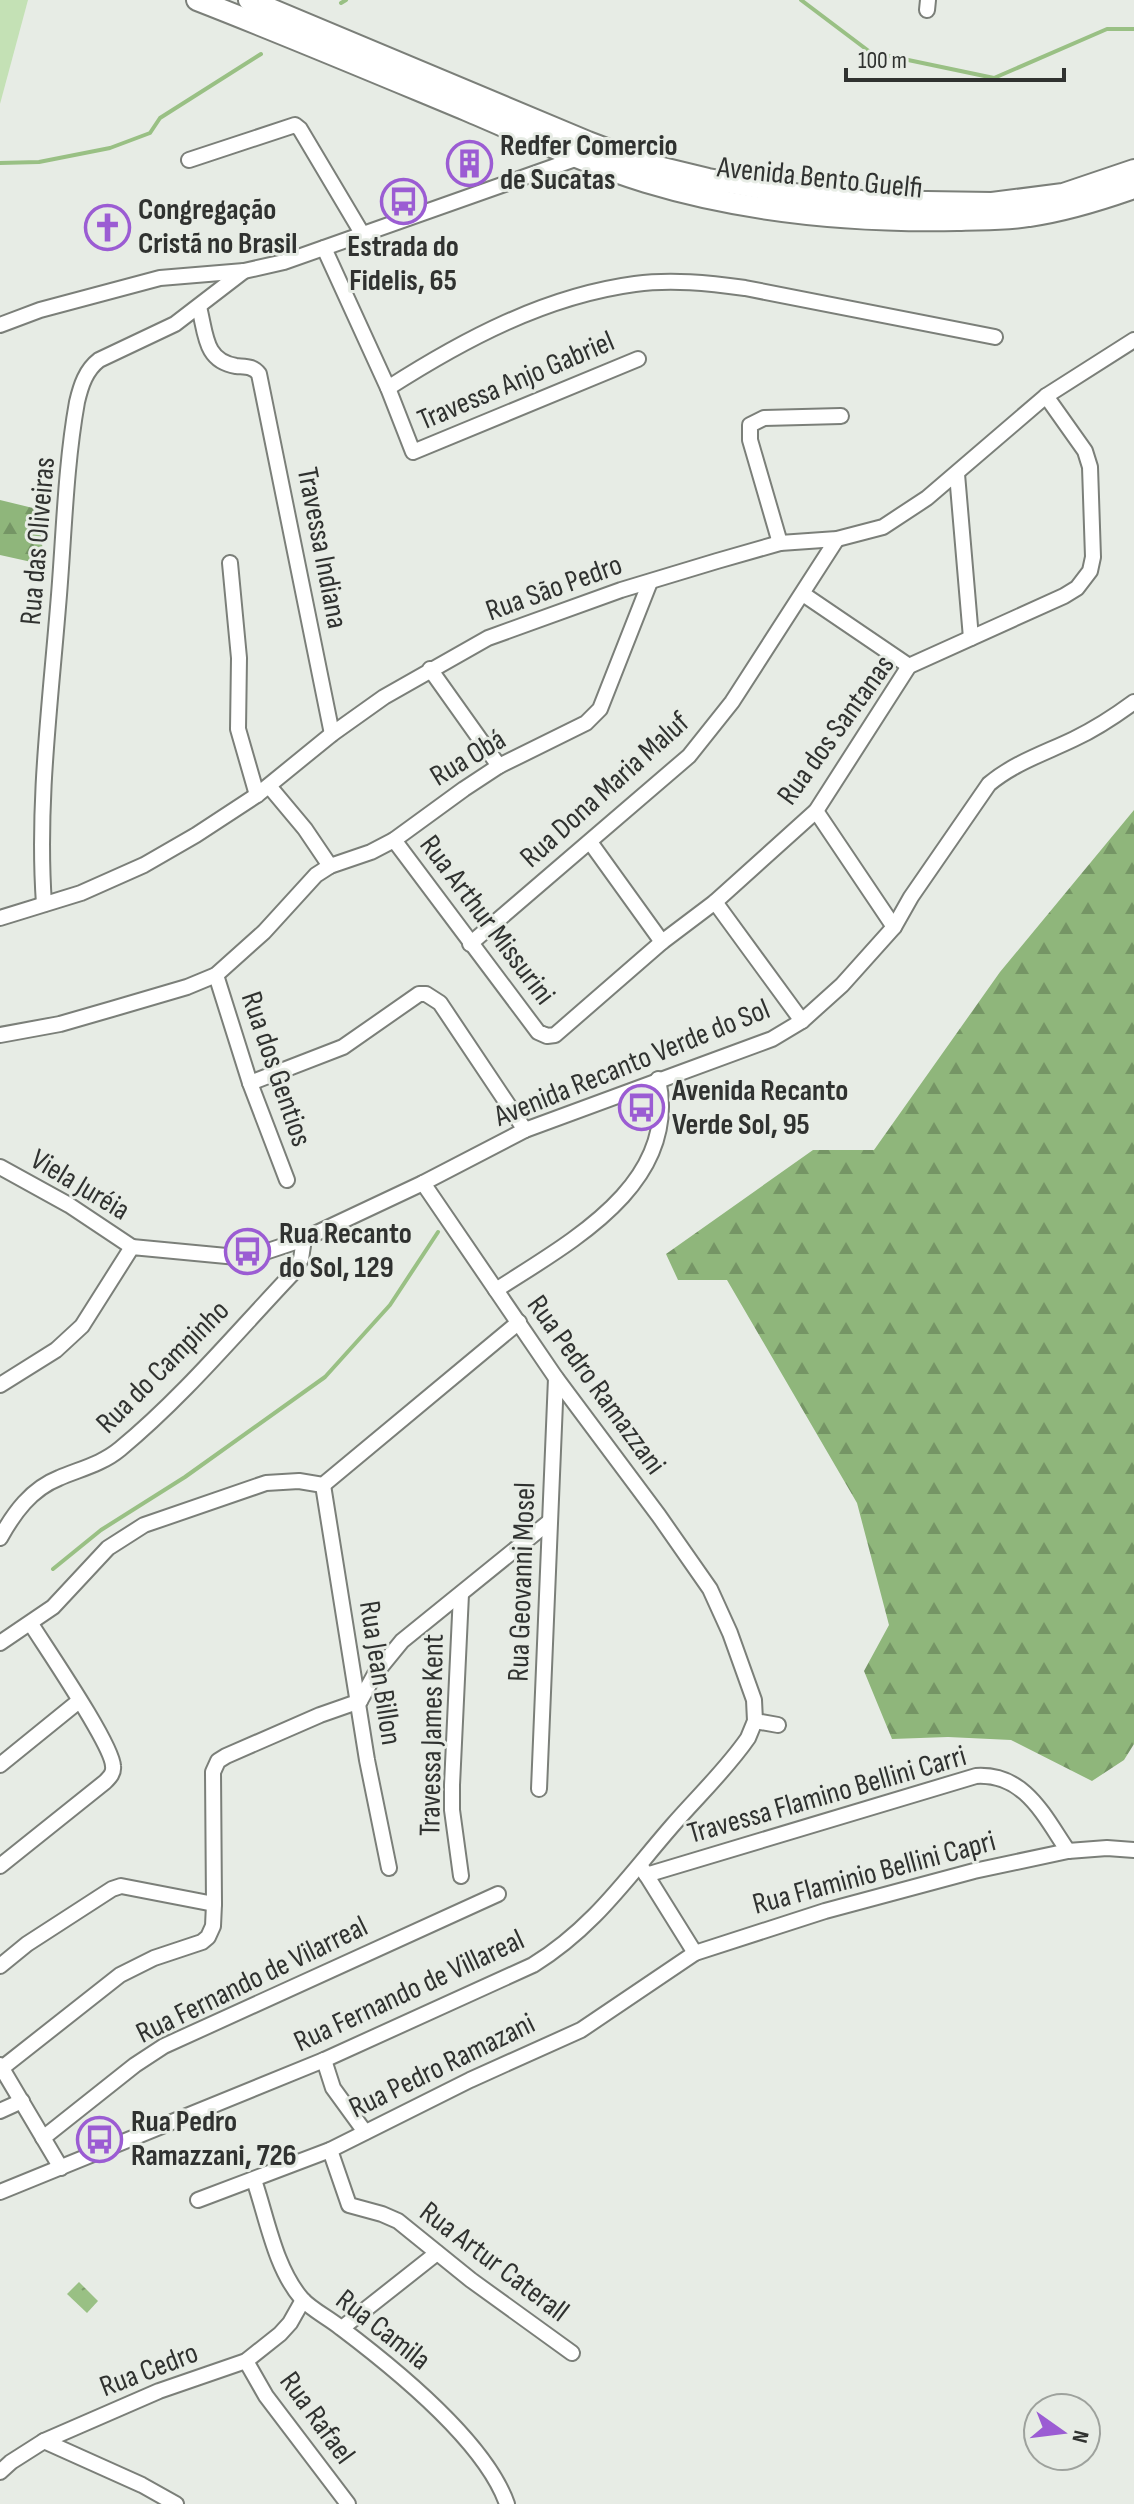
<svg xmlns="http://www.w3.org/2000/svg" width="1134" height="2504" font-family="'Sofia Sans Condensed',sans-serif">
	<style>
		.grass { fill: #c4e1b5 }
		.forest { fill: url(#forest-firs) }
		.water { fill: url(#water-ripples) }
		.lines { fill: none; stroke-linecap: round; stroke-linejoin: round }
		.stream { stroke: #99c084; stroke-width: 4 }
		.street-casing { stroke: #7b7f79; stroke-width: 18 }
		.secondary-casing { stroke: #7b7f79; stroke-width: 24 }
		.street { stroke: #fff; stroke-width: 14 }
		.secondary { stroke: #fff; stroke-width: 20 }
		.labels { text-anchor: middle; dominant-baseline: central; stroke-width: 6; stroke-linejoin: round; paint-order: stroke }
		.poi-label { font-size: 30px; font-weight: bold; fill: #303230; stroke: #e7ece5; text-anchor: start }
		.street-label { font-size: 30px; fill: #303230; stroke: #e7ece5 }
	</style>
	<defs>
		<pattern id="forest-firs" width="22" height="20" patternUnits="userSpaceOnUse" patternTransform="scale(2)"><rect width="22" height="20" fill="#8fb67b"/><path d="M5 1l3.5 6h-7zM16 11l3.5 6h-7z" fill="#759565"/></pattern>
		<pattern id="water-ripples" width="26" height="14" patternUnits="userSpaceOnUse" patternTransform="scale(2)"><rect width="26" height="14" fill="#99c084"/><path d="M2 4q2-2 4 0t4 0M15 11q2-2 4 0t4 0" fill="none" stroke="#7d9d6c"/></pattern>
	</defs>
	<rect width="100%" height="100%" fill="#e7ece5"/>
	<path class="grass" d="M0,0H28L0,104Z"/>
	<g class="forest">
		<path d="M0,500L37,509L45,565L0,555Z"/>
		<path d="M1134,810V1744L1124,1760L1092,1781L1011,1740L948,1737L892,1739L864,1671L889,1625L857,1503L727,1280H678L666,1254L813,1150H874L1000,972Z"/>
	</g>
	<path class="water" d="M79,2282L98,2301L87,2313L67,2294Z"/>
	<g class="lines">
		<g class="stream">
			<path d="M801,0L870,52L994,78L1107,29H1134"/>
			<path d="M341,3L346,0"/>
			<path d="M0,163L39,162L110,148L150,133L160,118L261,54"/>
			<path d="M53,1569L101,1530L185,1477L325,1377L390,1305L438,1232"/>
		</g>
		<defs>
			<g id="street">
				<path d="M927,10L928,0"/>
				<path d="M189,160L295,125L300,129L363,235"/>
				<path d="M324,248L388,388L413,452L638,359"/>
				<path d="M199,307C206,333 204,361 236,366C246,367 253,366 259,374L332,734"/>
				<path d="M0,325L40,310L160,278L244,271L284,262L581,157"/>
				<path d="M388,388C463,340 545,296 635,284C671,279 709,283 745,288L995,337"/>
				<path d="M957,474L971,638"/>
				<path d="M780,543L750,440V425L764,418L841,416"/>
				<path d="M230,563L239,658L238,729L257,795"/>
				<path d="M803,594L909,666"/>
				<path d="M430,669L499,766"/>
				<path d="M269,786L305,829L330,866"/>
				<path d="M816,811L894,927"/>
				<path d="M394,840L538,1032L547,1036L555,1035L662,942L715,902L816,811L909,666L1064,596L1077,588L1090,571L1093,557L1090,467L1085,451L1046,396"/>
				<path d="M590,842L662,942"/>
				<path d="M715,902L802,1021"/>
				<path d="M44,904C37,805 50,706 58,607C64,539 65,469 77,402C81,385 86,370 99,360L175,324L244,271"/>
				<path d="M0,918L81,893L144,865L196,835L257,795L332,734L384,697L488,638L621,590L717,561L780,543L837,539L883,527L927,498L1046,396L1134,340"/>
				<path d="M470,944L689,756L732,702L837,539"/>
				<path d="M216,975L250,1083L287,1180"/>
				<path d="M0,1035L60,1024L112,1009L187,987L216,975L264,932L316,875L330,866L371,852L394,840L464,789L499,766L586,723L600,709L650,582"/>
				<path d="M250,1083L343,1047L419,994H426L440,1003L525,1130"/>
				<path d="M0,1167L69,1205L132,1247"/>
				<path d="M423,1183L496,1290"/>
				<path d="M0,1385L56,1350L82,1326L132,1247L237,1257L259,1254L304,1239L423,1183L525,1130L772,1039L802,1021L842,985L894,927L911,897L989,784C1014,763 1045,753 1074,739C1095,729 1115,716 1134,702"/>
				<path d="M323,1485L367,1760L389,1868"/>
				<path d="M0,1538C14,1513 31,1489 59,1478C80,1469 102,1464 120,1449C183,1397 236,1333 292,1274L301,1259L304,1239"/>
				<path d="M0,1643L53,1607L108,1548L144,1525L266,1483L299,1481L323,1485L519,1322"/>
				<path d="M360,1701L375,1674L402,1641L549,1522"/>
				<path d="M755,1721L778,1725"/>
				<path d="M0,1765L79,1701"/>
				<path d="M539,1789L556,1378"/>
				<path d="M0,1866L105,1782C110,1777 114,1773 113,1766C112,1744 46,1648 31,1624"/>
				<path d="M642,1868L695,1953"/>
				<path d="M646,1875L976,1776C1025,1773 1044,1816 1068,1851"/>
				<path d="M461,1876L452,1810V1785L461,1594"/>
				<path d="M0,1966L27,1944L112,1889L121,1886L214,1904"/>
				<path d="M324,2060L333,2088L365,2132"/>
				<path d="M0,2065L61,2168"/>
				<path d="M2,2068L120,1975L154,1958L202,1942L208,1937L213,1926L214,1904L213,1772L218,1761L226,1756L320,1715L360,1701"/>
				<path d="M0,2111L22,2101"/>
				<path d="M43,2138L135,2065L164,2046L498,1894"/>
				<path d="M330,2150L349,2205L382,2214L398,2221L471,2280L572,2353"/>
				<path d="M254,2180C267,2218 275,2268 302,2299C312,2310 329,2318 341,2328C394,2368 485,2441 507,2504"/>
				<path d="M0,2192L324,2060L533,1965C593,1928 626,1879 672,1826C697,1797 726,1770 748,1738L755,1721L754,1700L730,1633L710,1589L659,1516L556,1378L496,1290C570,1242 681,1184 658,1079"/>
				<path d="M198,2200L330,2150L470,2080L581,2030L695,1953L825,1911L974,1871L1068,1851L1107,1848L1134,1850"/>
				<path d="M342,2328L437,2253"/>
				<path d="M246,2361L266,2396L348,2504"/>
				<path d="M44,2441L142,2485L176,2504"/>
				<path d="M0,2472L11,2462L44,2441L159,2391L246,2361L280,2334L290,2323L303,2300"/>
			</g>
			<g id="secondary">
				<path d="M197,0C287,35 377,73 466,110C525,135 584,163 646,182C745,212 853,222 957,220C981,219 1005,220 1029,216C1065,211 1100,200 1134,188"/>
				<path d="M249,0L588,142L646,164L708,179L793,194L861,201L992,203L1063,194L1134,170"/>
			</g>
		</defs>
		<use href="#street" class="street-casing"/>
		<use href="#secondary" class="secondary-casing"/>
		<use href="#street" class="street"/>
		<use href="#secondary" class="secondary"/>
	</g>
	<defs>
		<symbol id="building-ring" viewBox="-11 -11 22 22"><circle r="9.5" fill="#e7ece5" stroke="#9b5cd3" stroke-width="1.5"/><path d="M-4-6H4V6H1V3H-1V6H-4ZM-2.5-4.3h1.7v1.8h-1.7ZM.8-4.3h1.7v1.8H.8ZM-2.5-1h1.7V.8h-1.7ZM.8-1h1.7V.8H.8Z" fill="#9b5cd3"/></symbol>
		<symbol id="bus-ring" viewBox="-11 -11 22 22"><circle r="9.5" fill="#e7ece5" stroke="#9b5cd3" stroke-width="1.5"/><path d="M-5-6H5V4H4V6H2V4H-2V6H-4V4H-5ZM-3.5-4V0h7V-4ZM-3.5 1.2v1.5H-2V1.2ZM2 1.2v1.5H3.5V1.2Z" fill="#9b5cd3"/></symbol>
		<symbol id="church-ring" viewBox="-11 -11 22 22"><circle r="9.5" fill="#e7ece5" stroke="#9b5cd3" stroke-width="1.5"/><path d="M-1.2-6h2.4v3.5h3.3v2.4h-3.3V6h-2.4V-.1h-3.3v-2.4h3.3Z" fill="#9b5cd3"/></symbol>
	</defs>
	<g fill-rule="evenodd">
		<use href="#building-ring" x="444" y="138" width="51" height="51"/>
		<use href="#bus-ring" x="378" y="176" width="51" height="51"/>
		<use href="#church-ring" x="82" y="202" width="51" height="51"/>
		<use href="#bus-ring" x="616" y="1082" width="51" height="51"/>
		<use href="#bus-ring" x="222" y="1226" width="51" height="51"/>
		<use href="#bus-ring" x="74" y="2114" width="51" height="51"/>
	</g>
	<g class="labels">
		<g class="poi-label">
			<text x="500" y="146">Redfer Comercio<tspan x="500" dy="34">de Sucatas</tspan></text>
			<text x="138" y="210">Congregação<tspan x="138" dy="34">Cristã no Brasil</tspan></text>
			<text x="403" y="247" text-anchor="middle">Estrada do<tspan x="403" dy="34">Fidelis, 65</tspan></text>
			<text x="672" y="1091">Avenida Recanto<tspan x="672" dy="34">Verde Sol, 95</tspan></text>
			<text x="279" y="1234">Rua Recanto<tspan x="279" dy="34">do Sol, 129</tspan></text>
			<text x="131" y="2122">Rua Pedro<tspan x="131" dy="34">Ramazzani, 726</tspan></text>
		</g>
		<g class="street-label">
			<text transform="translate(820 178) rotate(6)">Avenida Bento Guelfi</text>
			<text transform="translate(516 381) rotate(-23)">Travessa Anjo Gabriel</text>
			<text transform="translate(38 541) rotate(-85)">Rua das Oliveiras</text>
			<text transform="translate(322 548) rotate(79)">Travessa Indiana</text>
			<text transform="translate(554 588) rotate(-20)">Rua São Pedro</text>
			<text transform="translate(836 730) rotate(-54)">Rua dos Santanas</text>
			<text transform="translate(468 758) rotate(-31)">Rua Obá</text>
			<text transform="translate(605 790) rotate(-42)">Rua Dona Maria Maluf</text>
			<text transform="translate(487 920) rotate(53)">Rua Arthur Missurini</text>
			<text transform="translate(632 1063) rotate(-22)">Avenida Recanto Verde do Sol</text>
			<text transform="translate(276 1069) rotate(71)">Rua dos Gentios</text>
			<text transform="translate(80 1185) rotate(31)">Viela Juréia</text>
			<text transform="translate(163 1367) rotate(-45)">Rua do Campinho</text>
			<text transform="translate(596 1385) rotate(54)">Rua Pedro Ramazzani</text>
			<text transform="translate(522 1582) rotate(-88)">Rua Geovanni Mosel</text>
			<text transform="translate(380 1673) rotate(81)">Rua Jean Billon</text>
			<text transform="translate(432 1735) rotate(-89)">Travessa James Kent</text>
			<text transform="translate(827 1795) rotate(-16)">Travessa Flamino Bellini Carri</text>
			<text transform="translate(874 1873) rotate(-15)">Rua Flaminio Bellini Capri</text>
			<text transform="translate(252 1980) rotate(-26)">Rua Fernando de Vilarreal</text>
			<text transform="translate(409 1991) rotate(-25)">Rua Fernando de Villareal</text>
			<text transform="translate(442 2066) rotate(-26)">Rua Pedro Ramazani</text>
			<text transform="translate(494 2262) rotate(37)">Rua Artur Caterall</text>
			<text transform="translate(383 2330) rotate(38)">Rua Camila</text>
			<text transform="translate(149 2370) rotate(-21)">Rua Cedro</text>
			<text transform="translate(317 2418) rotate(54)">Rua Rafael</text>
		</g>
	</g>
	<g transform="translate(1062 2432) rotate(104)"><circle r="38" fill="#e7ece5" stroke="#9ea29d" stroke-width="2"/>
	<path d="M0-6L14 30L0 20L-14 30Z" fill="#9b5cd3"/>
	<text y="-12" font-size="22" font-weight="bold" text-anchor="middle" fill="#303230">N</text>
	</g>
	<path d="M846 68v12h218v-12" fill="none" stroke="#303230" stroke-width="4"/>
	<text x="858" y="68" font-size="24" fill="#303230" stroke="#e7ece5" stroke-width="6" paint-order="stroke">100 m</text>
</svg>
